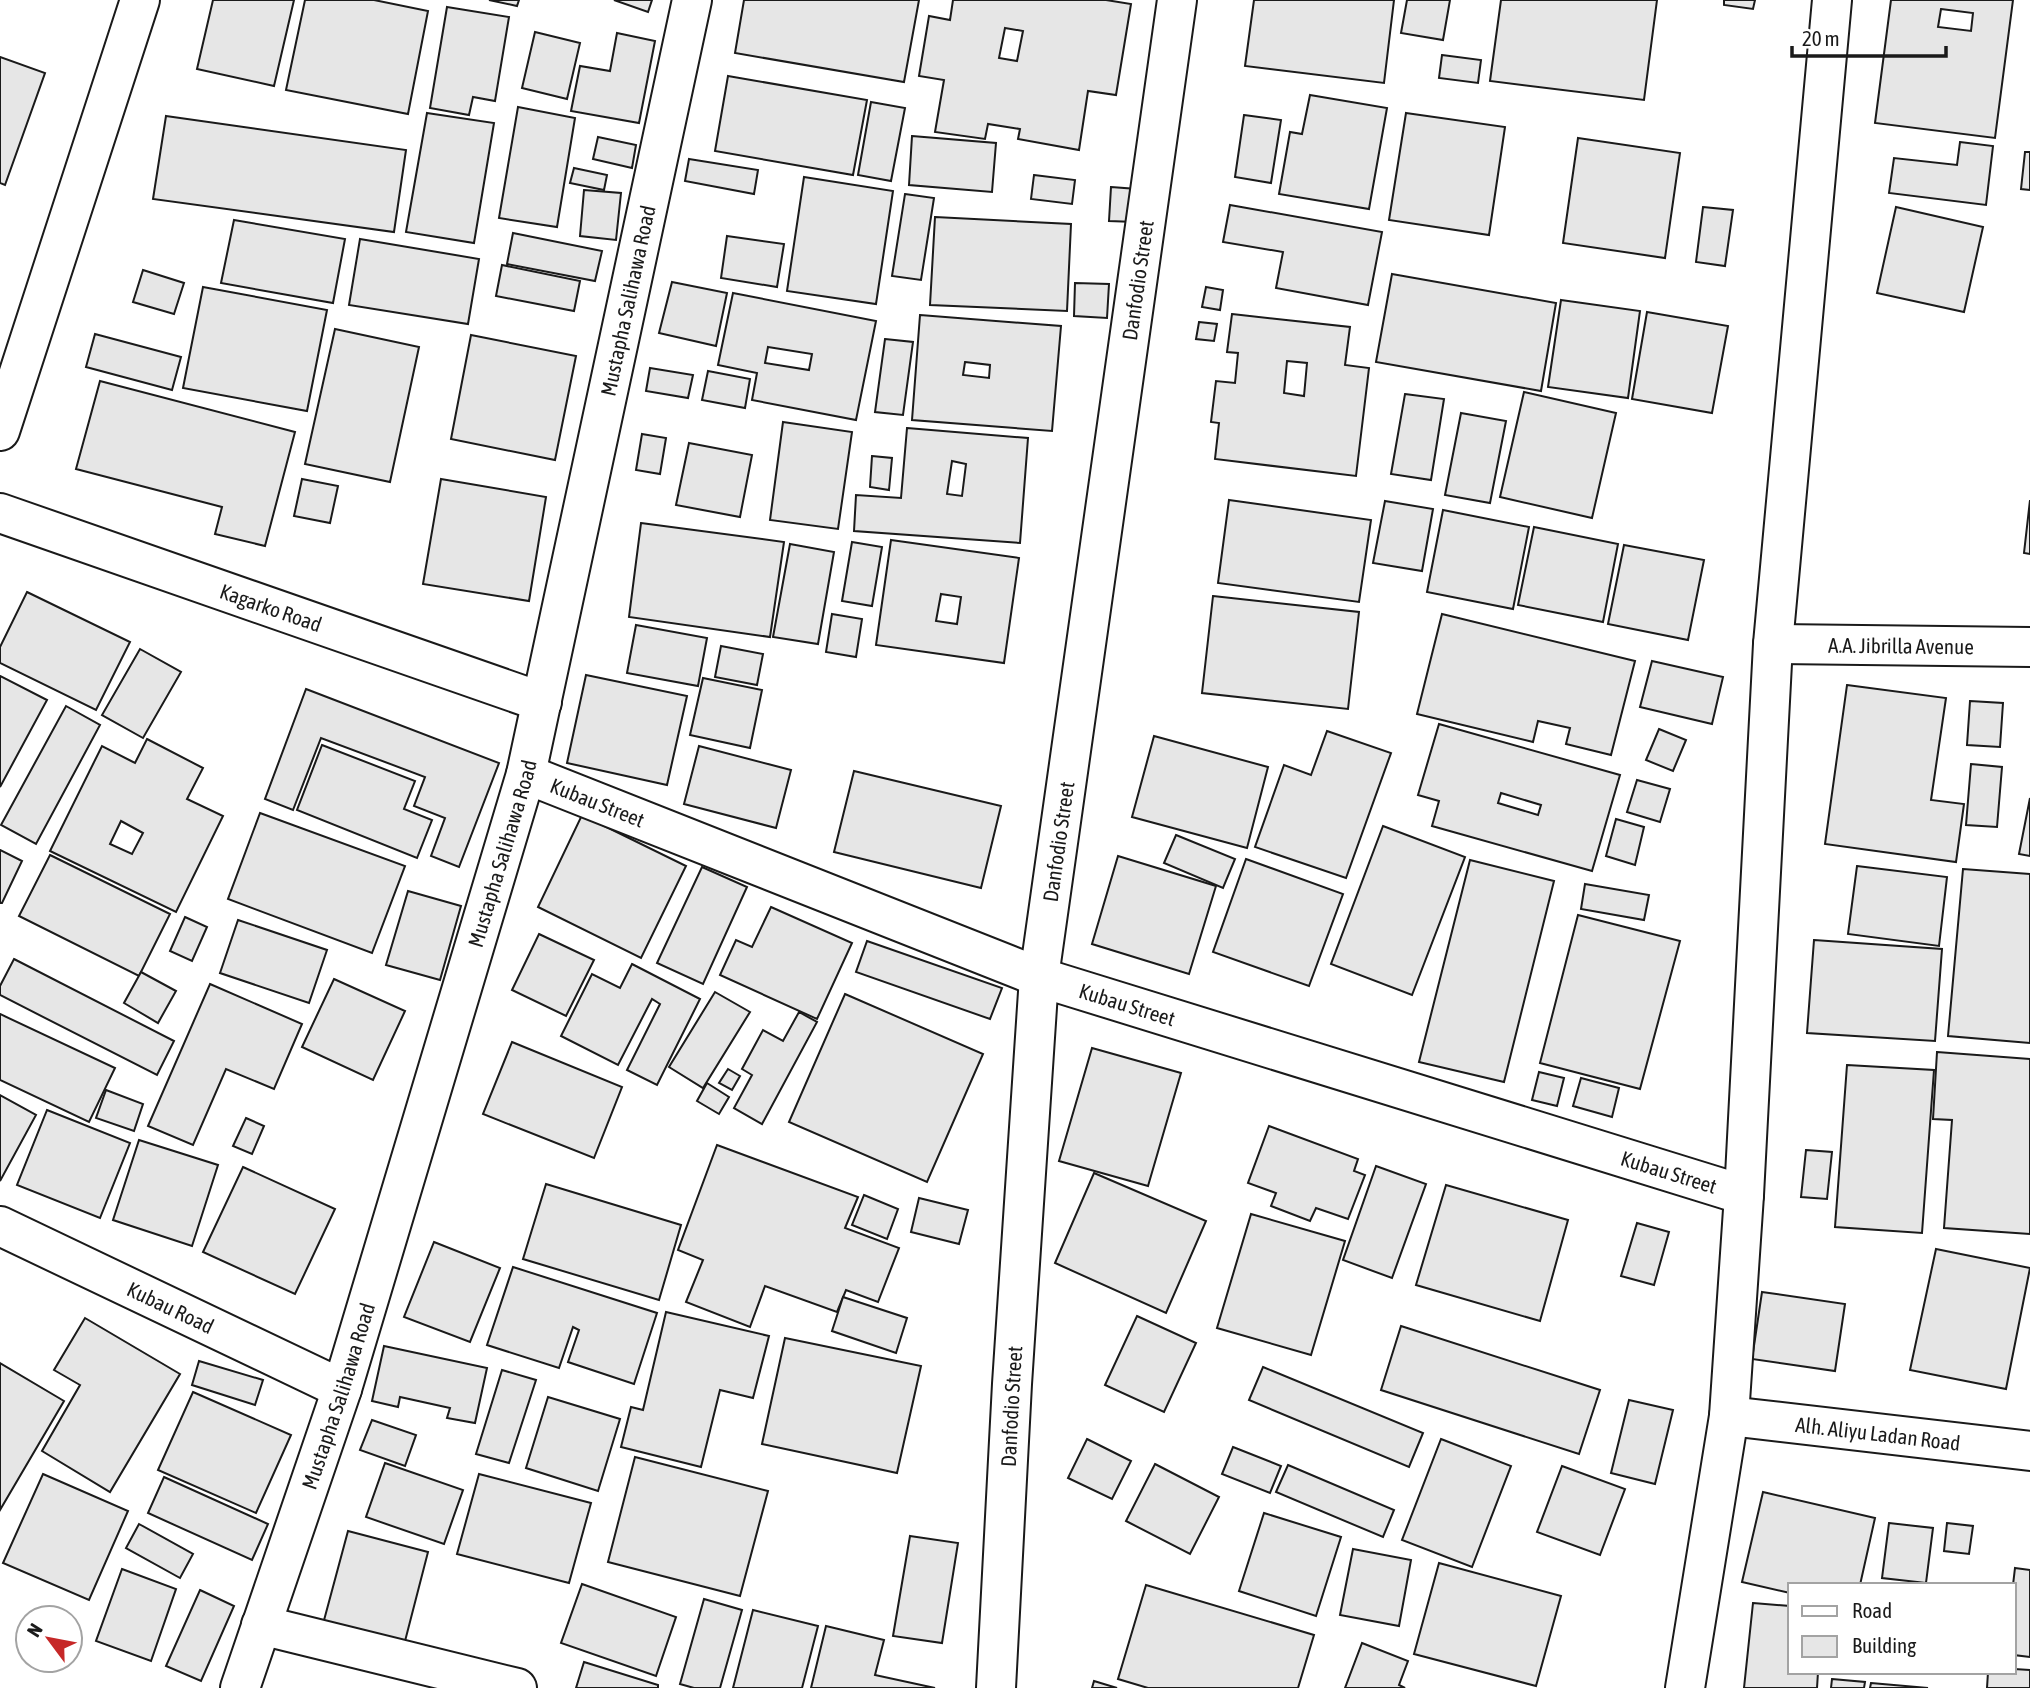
<svg xmlns="http://www.w3.org/2000/svg" width="2030" height="1688" font-family="'Asap Condensed',sans-serif">
	<style>
		.building { fill: #e6e6e6; stroke: #1a1a1a; stroke-width: 2; fill-rule: evenodd }
		.lines { fill: none; stroke-linecap: round; stroke-linejoin: round }
		.minor-casing { stroke: #1a1a1a; stroke-width: 42 }
		.minor { stroke: #fff; stroke-width: 38 }
		.labels { text-anchor: middle; dominant-baseline: central; stroke-width: 5; stroke-linejoin: round; paint-order: stroke }
		.street-label { font-size: 21px; fill: #1a1a1a; stroke: #fff }
	</style>
	<rect width="100%" height="100%" fill="#fff"/>
	<g class="building">
		<path d="M213,0H294L274,86L197,69Z"/>
		<path d="M305,0H374L428,11L408,114L286,90Z"/>
		<path d="M489,0H519L517,6Z"/>
		<path d="M614,0H652L648,12Z"/>
		<path d="M744,0H919L904,82L735,53Z"/>
		<path d="M953,0H1106L1131,4L1116,95L1088,91L1079,150L1018,139L1020,129L988,124L985,139L935,132L944,80L919,76L929,16L950,20ZM1005,28L1023,31L1017,61L999,58Z"/>
		<path d="M1254,0H1394L1384,83L1245,66Z"/>
		<path d="M1407,0H1450L1443,40L1401,33Z"/>
		<path d="M1501,0H1657L1644,100L1490,81Z"/>
		<path d="M1724,0H1755L1753,9L1724,5Z"/>
		<path d="M1891,0H2013L1995,138L1875,123ZM1941,9L1973,13L1971,31L1938,27Z"/>
		<path d="M447,7L509,17L495,101L473,97L469,115L430,108Z"/>
		<path d="M535,32L580,43L567,99L522,88Z"/>
		<path d="M617,33L655,41L639,123L571,111L580,66L610,71Z"/>
		<path d="M1442,55L1481,60L1478,83L1439,78Z"/>
		<path d="M0,57L45,73L5,185L0,183Z"/>
		<path d="M728,76L867,100L853,175L715,151Z"/>
		<path d="M1310,95L1387,108L1369,209L1279,194L1290,132L1302,134Z"/>
		<path d="M871,102L905,108L891,181L858,175Z"/>
		<path d="M518,107L575,118L557,227L499,218Z"/>
		<path d="M427,113L494,123L474,243L406,232Z"/>
		<path d="M1406,113L1505,127L1489,235L1389,220Z"/>
		<path d="M1244,115L1281,120L1271,183L1235,177Z"/>
		<path d="M166,116L406,150L394,232L153,199Z"/>
		<path d="M912,136L996,143L992,192L909,185Z"/>
		<path d="M598,137L636,145L632,168L593,159Z"/>
		<path d="M1578,138L1680,153L1665,258L1563,243Z"/>
		<path d="M1960,142L1993,146L1986,205L1889,193L1894,158L1957,165Z"/>
		<path d="M2025,152H2030V190L2021,189Z"/>
		<path d="M689,159L758,170L754,194L685,181Z"/>
		<path d="M574,168L607,175L604,190L570,183Z"/>
		<path d="M1034,175L1075,180L1072,204L1031,199Z"/>
		<path d="M804,177L893,191L876,304L787,291Z"/>
		<path d="M1111,187L1137,189L1135,222L1109,221Z"/>
		<path d="M584,190L621,193L616,240L580,236Z"/>
		<path d="M905,194L934,198L921,280L892,276Z"/>
		<path d="M1230,205L1382,232L1368,305L1276,288L1283,252L1223,242Z"/>
		<path d="M1703,207L1733,210L1725,266L1696,262Z"/>
		<path d="M1896,207L1983,227L1964,312L1877,293Z"/>
		<path d="M935,217L1071,224L1067,311L930,305Z"/>
		<path d="M234,220L345,239L333,303L221,283Z"/>
		<path d="M513,233L602,251L595,281L507,264Z"/>
		<path d="M727,236L784,244L777,287L721,278Z"/>
		<path d="M360,239L479,259L468,324L349,305Z"/>
		<path d="M502,265L580,281L574,311L496,296Z"/>
		<path d="M143,270L184,283L174,314L133,302Z"/>
		<path d="M1392,274L1556,303L1541,391L1376,362Z"/>
		<path d="M672,282L727,293L716,346L659,333Z"/>
		<path d="M1075,283L1109,284L1107,318L1074,316Z"/>
		<path d="M203,287L327,310L307,411L183,388Z"/>
		<path d="M1206,287L1223,290L1220,310L1202,307Z"/>
		<path d="M733,293L876,321L856,420L752,400L757,373L718,365ZM768,347L812,354L809,370L765,363Z"/>
		<path d="M1561,300L1640,311L1628,398L1548,387Z"/>
		<path d="M1647,312L1728,326L1712,413L1632,399Z"/>
		<path d="M1232,314L1350,327L1345,365L1369,368L1356,476L1215,459L1219,423L1211,422L1216,381L1235,383L1238,353L1227,352ZM1287,361L1307,363L1304,396L1284,393Z"/>
		<path d="M920,315L1061,326L1052,431L912,420ZM965,362L990,365L989,378L963,375Z"/>
		<path d="M1199,322L1217,324L1214,341L1196,339Z"/>
		<path d="M335,329L419,347L390,482L305,464Z"/>
		<path d="M95,334L181,357L172,390L86,367Z"/>
		<path d="M471,335L576,356L555,460L451,439Z"/>
		<path d="M885,339L913,342L903,415L875,412Z"/>
		<path d="M650,368L693,375L688,398L646,391Z"/>
		<path d="M708,371L750,379L745,408L702,400Z"/>
		<path d="M100,381L295,432L265,546L215,534L222,507L76,469Z"/>
		<path d="M1524,392L1616,413L1592,518L1500,497Z"/>
		<path d="M1405,394L1444,399L1431,480L1391,474Z"/>
		<path d="M1461,413L1506,421L1490,503L1445,495Z"/>
		<path d="M783,422L852,432L838,529L770,520Z"/>
		<path d="M907,428L1028,438L1020,543L854,531L856,495L901,498ZM952,461L966,464L962,496L947,494Z"/>
		<path d="M642,434L666,438L660,474L636,470Z"/>
		<path d="M689,443L752,455L740,517L676,505Z"/>
		<path d="M872,456L892,458L889,490L870,487Z"/>
		<path d="M302,479L338,486L330,523L294,516Z"/>
		<path d="M441,479L546,497L529,601L423,584Z"/>
		<path d="M1229,500L1371,520L1359,602L1218,583Z"/>
		<path d="M2030,500V554L2024,553Z"/>
		<path d="M1385,501L1433,509L1422,571L1373,563Z"/>
		<path d="M1443,510L1529,527L1513,609L1427,592Z"/>
		<path d="M641,523L784,542L770,637L629,617Z"/>
		<path d="M1534,527L1618,544L1603,622L1518,605Z"/>
		<path d="M891,540L1019,558L1004,663L876,645ZM941,594L961,597L957,624L936,621Z"/>
		<path d="M852,542L882,547L872,606L842,601Z"/>
		<path d="M790,544L834,552L818,644L773,637Z"/>
		<path d="M1624,545L1704,560L1688,640L1608,624Z"/>
		<path d="M27,592L130,642L96,710L0,663V647Z"/>
		<path d="M1213,596L1359,612L1348,709L1202,693Z"/>
		<path d="M832,614L862,619L856,657L826,652Z"/>
		<path d="M1442,614L1635,661L1611,755L1566,744L1570,728L1538,721L1533,742L1417,714Z"/>
		<path d="M636,625L707,638L698,686L627,673Z"/>
		<path d="M721,646L763,654L757,685L715,677Z"/>
		<path d="M140,649L181,672L143,738L102,715Z"/>
		<path d="M1652,661L1723,677L1712,724L1640,707Z"/>
		<path d="M586,675L687,696L667,785L567,763Z"/>
		<path d="M0,676L47,700L0,787Z"/>
		<path d="M703,678L762,690L750,748L690,735Z"/>
		<path d="M1847,685L1946,698L1931,800L1964,804L1956,862L1825,844Z"/>
		<path d="M306,689L499,763L459,867L431,856L445,818L414,806L425,777L321,738L293,810L265,799Z"/>
		<path d="M1970,701L2003,703L2000,747L1967,745Z"/>
		<path d="M66,706L100,725L36,844L1,825Z"/>
		<path d="M1439,724L1620,775L1592,871L1432,826L1439,801L1418,795ZM1501,793L1541,805L1538,815L1498,803Z"/>
		<path d="M1659,729L1686,740L1673,771L1646,760Z"/>
		<path d="M1327,731L1391,753L1346,878L1255,847L1284,765L1311,775Z"/>
		<path d="M1154,736L1268,767L1247,848L1132,817Z"/>
		<path d="M147,739L203,768L187,799L223,816L176,912L50,851L102,746L135,763ZM121,821L143,833L132,854L110,844Z"/>
		<path d="M322,745L415,781L404,809L432,820L417,858L297,810Z"/>
		<path d="M699,746L791,770L776,828L684,804Z"/>
		<path d="M1971,764L2002,767L1997,827L1966,825Z"/>
		<path d="M854,771L1001,806L981,888L834,852Z"/>
		<path d="M1637,780L1670,789L1660,822L1627,812Z"/>
		<path d="M2030,798V856L2019,854Z"/>
		<path d="M260,813L405,866L372,953L228,899Z"/>
		<path d="M582,815L686,866L641,958L538,907Z"/>
		<path d="M1616,819L1644,827L1635,865L1606,856Z"/>
		<path d="M1383,826L1465,857L1412,995L1331,964Z"/>
		<path d="M1176,835L1235,859L1223,888L1164,863Z"/>
		<path d="M0,850L22,861L2,903H0Z"/>
		<path d="M50,855L170,914L139,976L19,916Z"/>
		<path d="M1118,856L1216,886L1189,974L1092,944Z"/>
		<path d="M1246,859L1343,894L1309,986L1213,952Z"/>
		<path d="M1470,860L1554,881L1504,1082L1419,1062Z"/>
		<path d="M1857,866L1947,877L1939,946L1848,934Z"/>
		<path d="M702,867L747,887L703,984L657,963Z"/>
		<path d="M1963,869L2030,874V1043L1948,1036Z"/>
		<path d="M1585,884L1649,895L1644,920L1581,909Z"/>
		<path d="M408,891L461,906L440,980L386,965Z"/>
		<path d="M771,907L852,943L817,1019L720,975L736,940L752,947Z"/>
		<path d="M1578,915L1680,941L1640,1089L1540,1063Z"/>
		<path d="M185,917L207,927L192,961L170,951Z"/>
		<path d="M238,920L327,950L309,1003L220,973Z"/>
		<path d="M539,934L594,960L566,1016L512,990Z"/>
		<path d="M1814,940L1942,949L1935,1041L1807,1033Z"/>
		<path d="M867,941L1002,988L990,1019L856,972Z"/>
		<path d="M14,959L174,1041L157,1075L0,995V986Z"/>
		<path d="M632,964L700,999L657,1085L627,1070L660,1004L652,999L618,1065L561,1036L592,974L620,988Z"/>
		<path d="M141,972L176,991L158,1023L124,1003Z"/>
		<path d="M334,979L405,1011L373,1080L302,1047Z"/>
		<path d="M210,984L302,1024L274,1089L226,1069L193,1145L148,1126Z"/>
		<path d="M715,992L750,1012L703,1088L669,1067Z"/>
		<path d="M845,994L983,1054L927,1182L789,1122Z"/>
		<path d="M799,1012L817,1022L762,1124L734,1108L752,1075L742,1069L763,1030L783,1041Z"/>
		<path d="M0,1014L115,1068L89,1122L0,1080Z"/>
		<path d="M512,1042L622,1087L594,1158L483,1114Z"/>
		<path d="M1092,1048L1181,1073L1148,1186L1059,1161Z"/>
		<path d="M1937,1052L2030,1059V1234L1944,1228L1952,1120L1933,1119Z"/>
		<path d="M1847,1065L1934,1070L1922,1233L1835,1227Z"/>
		<path d="M728,1069L740,1076L732,1090L719,1083Z"/>
		<path d="M1539,1072L1564,1078L1557,1106L1532,1100Z"/>
		<path d="M1581,1078L1619,1088L1612,1117L1573,1106Z"/>
		<path d="M707,1083L729,1097L719,1114L697,1101Z"/>
		<path d="M106,1090L143,1104L134,1131L96,1118Z"/>
		<path d="M0,1095L36,1115L0,1181Z"/>
		<path d="M47,1110L130,1143L100,1218L17,1185Z"/>
		<path d="M246,1118L264,1126L252,1154L233,1146Z"/>
		<path d="M1269,1126L1358,1159L1354,1171L1365,1175L1348,1219L1316,1208L1310,1221L1271,1206L1276,1193L1248,1183Z"/>
		<path d="M139,1140L218,1165L192,1246L113,1220Z"/>
		<path d="M717,1145L858,1197L845,1228L899,1248L878,1302L846,1290L837,1312L765,1286L750,1327L686,1302L703,1260L678,1250Z"/>
		<path d="M1806,1150L1832,1152L1827,1199L1801,1197Z"/>
		<path d="M1376,1166L1426,1184L1392,1278L1343,1260Z"/>
		<path d="M243,1167L335,1209L295,1294L203,1252Z"/>
		<path d="M1094,1173L1206,1221L1166,1313L1055,1263Z"/>
		<path d="M546,1184L681,1225L659,1300L523,1259Z"/>
		<path d="M1446,1185L1568,1220L1540,1321L1416,1285Z"/>
		<path d="M864,1195L898,1209L887,1239L852,1225Z"/>
		<path d="M919,1198L968,1210L959,1244L911,1232Z"/>
		<path d="M1251,1214L1345,1241L1311,1355L1217,1328Z"/>
		<path d="M1637,1223L1669,1232L1654,1285L1621,1276Z"/>
		<path d="M434,1242L500,1268L470,1342L404,1317Z"/>
		<path d="M1936,1249L2030,1268L2006,1389L1910,1370Z"/>
		<path d="M513,1267L657,1313L634,1384L568,1362L579,1330L573,1327L559,1368L487,1345Z"/>
		<path d="M1762,1292L1845,1304L1835,1371L1752,1359Z"/>
		<path d="M843,1297L907,1318L896,1353L832,1331Z"/>
		<path d="M666,1312L769,1336L753,1398L720,1390L701,1467L621,1447L631,1407L643,1410Z"/>
		<path d="M1137,1316L1196,1343L1164,1412L1105,1385Z"/>
		<path d="M85,1318L180,1374L110,1492L42,1451L80,1385L54,1370Z"/>
		<path d="M1401,1326L1600,1390L1579,1454L1381,1390Z"/>
		<path d="M785,1338L921,1366L897,1473L762,1444Z"/>
		<path d="M384,1346L487,1368L475,1423L447,1418L450,1408L400,1397L398,1407L372,1401Z"/>
		<path d="M199,1361L263,1380L255,1405L192,1385Z"/>
		<path d="M0,1363L64,1401L0,1510Z"/>
		<path d="M1263,1367L1423,1433L1409,1467L1249,1400Z"/>
		<path d="M502,1370L536,1380L509,1463L476,1454Z"/>
		<path d="M193,1392L291,1435L256,1513L158,1470Z"/>
		<path d="M548,1397L620,1419L598,1491L526,1468Z"/>
		<path d="M1629,1400L1673,1410L1655,1484L1611,1473Z"/>
		<path d="M372,1420L416,1435L405,1466L360,1450Z"/>
		<path d="M1087,1439L1131,1461L1112,1499L1068,1478Z"/>
		<path d="M1441,1439L1511,1466L1472,1567L1402,1540Z"/>
		<path d="M1233,1447L1281,1466L1270,1493L1222,1474Z"/>
		<path d="M635,1457L768,1491L740,1596L608,1562Z"/>
		<path d="M385,1463L463,1490L444,1544L366,1517Z"/>
		<path d="M1155,1464L1219,1497L1190,1554L1126,1521Z"/>
		<path d="M1288,1465L1394,1510L1383,1537L1276,1492Z"/>
		<path d="M1562,1466L1625,1489L1600,1555L1537,1532Z"/>
		<path d="M43,1474L128,1511L89,1600L3,1563Z"/>
		<path d="M479,1474L591,1503L569,1583L457,1554Z"/>
		<path d="M164,1477L268,1524L252,1560L148,1513Z"/>
		<path d="M1763,1492L1875,1518L1860,1585H1790V1593L1742,1582Z"/>
		<path d="M1264,1513L1341,1537L1316,1616L1239,1591Z"/>
		<path d="M1889,1523L1933,1528L1926,1583L1882,1578Z"/>
		<path d="M1947,1523L1973,1526L1969,1554L1944,1551Z"/>
		<path d="M139,1524L193,1554L180,1578L126,1548Z"/>
		<path d="M348,1531L428,1552L404,1645L323,1624Z"/>
		<path d="M910,1536L958,1543L942,1643L893,1636Z"/>
		<path d="M1353,1549L1411,1560L1399,1626L1340,1615Z"/>
		<path d="M1439,1563L1561,1596L1536,1686L1414,1654Z"/>
		<path d="M2015,1568L2030,1570V1657L2014,1655L2013,1585Z"/>
		<path d="M122,1569L176,1589L151,1661L96,1641Z"/>
		<path d="M582,1584L676,1617L656,1676L561,1643Z"/>
		<path d="M1146,1585L1314,1635L1298,1688H1148L1118,1679Z"/>
		<path d="M200,1590L234,1606L201,1681L166,1666Z"/>
		<path d="M704,1599L742,1610L720,1688H694L680,1684Z"/>
		<path d="M1753,1603L1790,1606V1672H1818L1817,1688H1744Z"/>
		<path d="M753,1610L818,1626L802,1688H733Z"/>
		<path d="M826,1626L884,1640L875,1675L935,1688H811Z"/>
		<path d="M1362,1643L1408,1661L1399,1685L1405,1688H1345Z"/>
		<path d="M584,1662L658,1685V1688H576Z"/>
		<path d="M2014,1669L2030,1670V1688H1987L1988,1672H2014Z"/>
		<path d="M1832,1679L1865,1682L1864,1688H1831Z"/>
		<path d="M1094,1681L1117,1688H1092Z"/>
		<path d="M1871,1683L1928,1688H1870Z"/>
	</g>
	<g class="lines">
		<defs>
			<g id="minor">
				<path d="M0,431L140,0"/>
				<path id="s1" d="M0,513L542,702"/>
				<path id="s2" d="M1773,644L2030,647"/>
				<path id="s3" d="M526,774L1039,977L1744,1195"/>
				<path id="s4" d="M0,1226L342,1389"/>
				<path id="s5" d="M1729,1416L2030,1451"/>
				<path d="M261,1625L517,1688"/>
				<path id="s6" d="M240,1688L342,1389L526,774L692,0"/>
				<path id="s7" d="M996,1688L1012,1384L1039,977L1177,0"/>
				<path d="M1685,1688L1729,1416L1744,1195L1773,644L1832,0"/>
			</g>
		</defs>
		<use href="#minor" class="minor-casing"/>
		<use href="#minor" class="minor"/>
	</g>
	<g class="labels">
		<g class="street-label">
			<text stroke="none"><textPath href="#s7" startOffset="1416">Danfodio Street</textPath></text>
			<text stroke="none"><textPath href="#s6" startOffset="1442">Mustapha Salihawa Road</textPath></text>
			<text stroke="none"><textPath href="#s1" startOffset="287">Kagarko Road</textPath></text>
			<text stroke="none"><textPath href="#s2" startOffset="128">A.A. Jibrilla Avenue</textPath></text>
			<text stroke="none"><textPath href="#s3" startOffset="77">Kubau Street</textPath></text>
			<text stroke="none"><textPath href="#s7" startOffset="849">Danfodio Street</textPath></text>
			<text stroke="none"><textPath href="#s6" startOffset="875">Mustapha Salihawa Road</textPath></text>
			<text stroke="none"><textPath href="#s3" startOffset="644">Kubau Street</textPath></text>
			<text stroke="none"><textPath href="#s3" startOffset="1211">Kubau Street</textPath></text>
			<text stroke="none"><textPath href="#s4" startOffset="189">Kubau Road</textPath></text>
			<text stroke="none"><textPath href="#s6" startOffset="308">Mustapha Salihawa Road</textPath></text>
			<text stroke="none"><textPath href="#s7" startOffset="282">Danfodio Street</textPath></text>
			<text stroke="none"><textPath href="#s5" startOffset="150">Alh. Aliyu Ladan Road</textPath></text>
		</g>
	</g>
	<rect x="1788" y="1583" width="228" height="91" fill="#ffffff" stroke="#a3a3a3" stroke-width="2"/>
	<rect x="1802" y="1606" width="35" height="10" fill="#ffffff" stroke="#a3a3a3" stroke-width="2"/>
	<text x="1852" y="1618" font-size="21" fill="#1a1a1a">Road</text>
	<rect x="1802" y="1636" width="35" height="21" fill="#e6e6e6" stroke="#a3a3a3" stroke-width="2"/>
	<text x="1852" y="1653" font-size="21" fill="#1a1a1a">Building</text>
	<g transform="translate(49 1639) rotate(302)"><circle r="33" fill="#ffffff" stroke="#a3a3a3" stroke-width="2"/>
	<path d="M0-5L12 26L0 18L-12 26Z" fill="#c62828"/>
	<text y="-10" font-size="19" font-weight="bold" text-anchor="middle" fill="#1a1a1a">N</text>
	</g>
	<path d="M1792 46v10h154v-10" fill="none" stroke="#1a1a1a" stroke-width="3.5"/>
	<text x="1802" y="46" font-size="21" fill="#1a1a1a" stroke="#ffffff" stroke-width="5" paint-order="stroke">20 m</text>
</svg>
